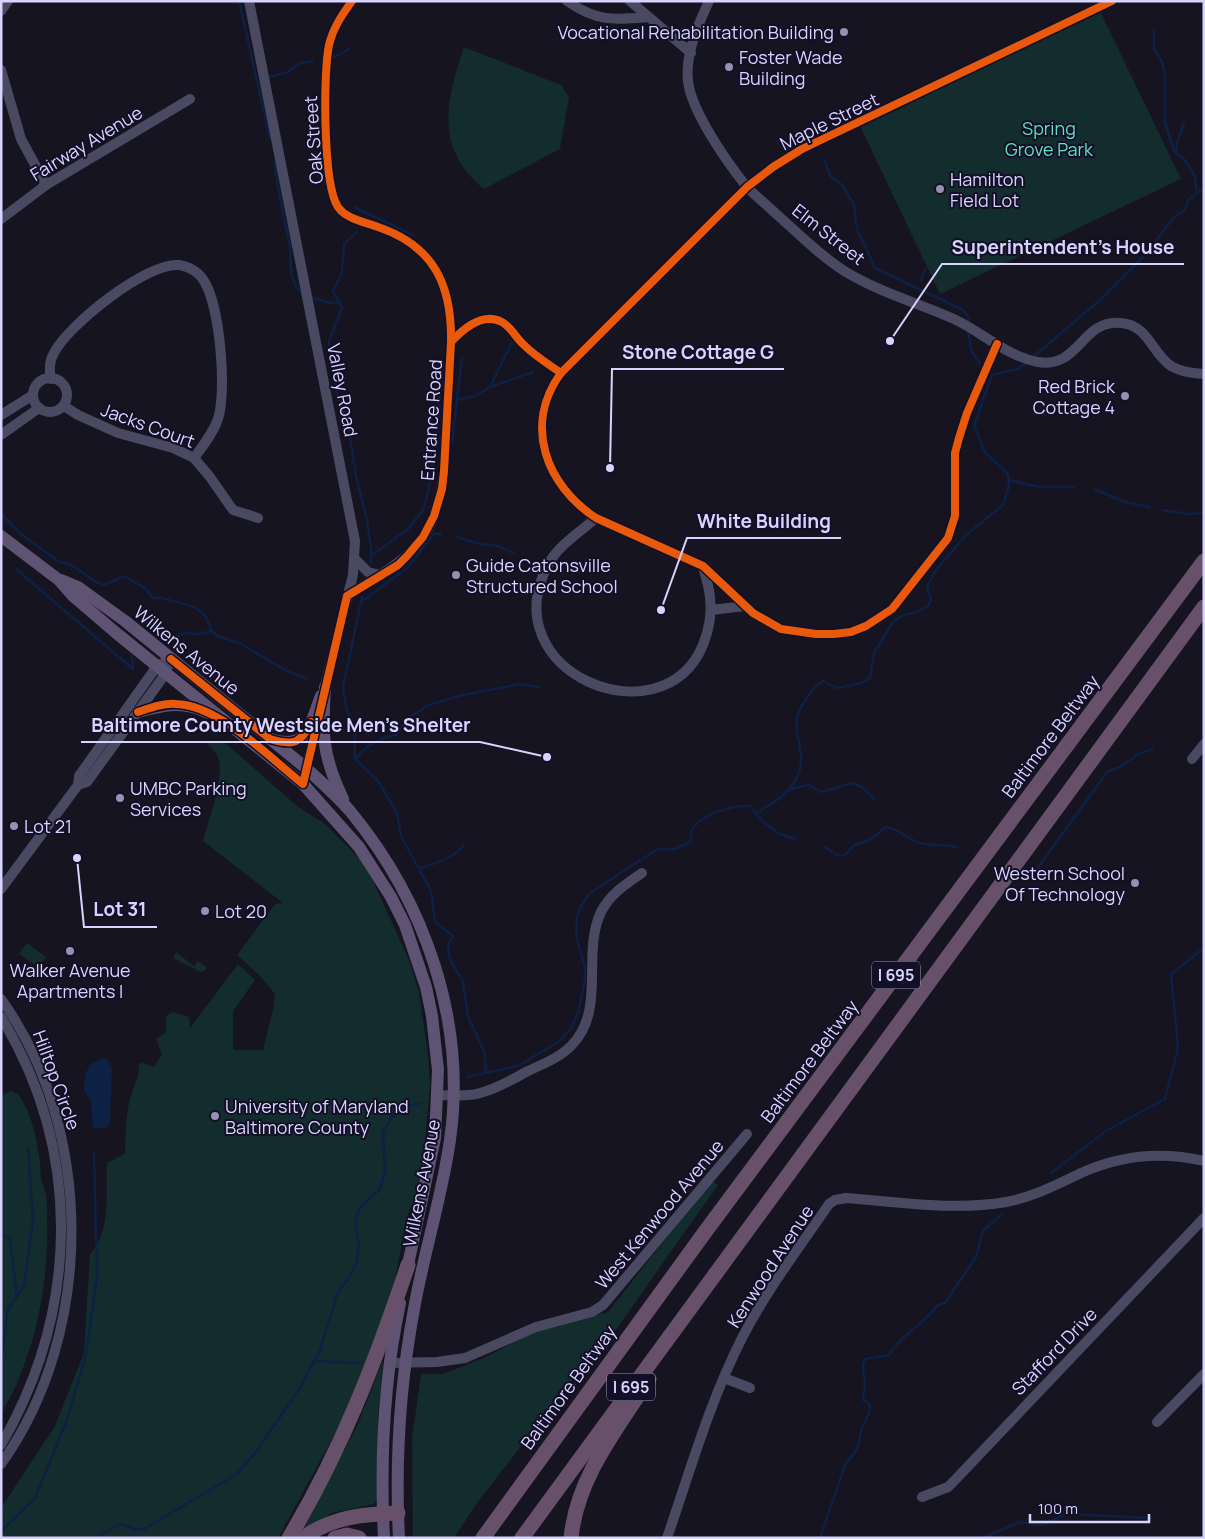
<svg xmlns="http://www.w3.org/2000/svg" width="1205" height="1539" font-family="Manrope,sans-serif">
	<style>
		.green { fill: #132c2d }
		.water { fill: #0d2144 }
		.lines { fill: none; stroke-linecap: round; stroke-linejoin: round }
		.stream { stroke: #0d2144; stroke-width: 2.5 }
		.minor { stroke: #4a4962; stroke-width: 10 }
		.major { stroke: #5e5373; stroke-width: 12 }
		.highway { stroke: #67516a; stroke-width: 15 }
		.cycleway-casing { stroke: #130f26; stroke-width: 11 }
		.cycleway { stroke: #e8590c; stroke-width: 8 }
		.poi-dot { fill: #9591b1; stroke: #130f26; stroke-width: 2 }
		.labels { text-anchor: middle; dominant-baseline: central; stroke-width: 4; stroke-linejoin: round; paint-order: stroke }
		.shield { fill: #130f26; stroke: #9e99be; stroke-width: 1 }
		.shield-label { font-size: 16px; font-weight: bold; fill: #d9d4ff }
		.poi-label { font-size: 18px; fill: #d9d4ff; stroke: #130f26; text-anchor: start }
		.street-label { font-size: 18px; fill: #d9d4ff; stroke: #130f26 }
		.park-label { font-size: 18px; fill: #5fe0c0; stroke: #130f26 }
		.leader { fill: none; stroke: #d9d4ff; stroke-width: 2 }
		.callout-dot { fill: #d9d4ff; stroke: #130f26; stroke-width: 2 }
		.callout-label { font-size: 19px; text-anchor: middle; font-weight: bold; fill: #d9d4ff; stroke: #130f26; stroke-width: 4; stroke-linejoin: round; paint-order: stroke }
	</style>
	<rect width="100%" height="100%" fill="#161421"/>
	<g class="green">
		<path d="M1100,11L1181,179L940,294L860,126Z"/>
		<path d="M464,47L561,85L569,97L560,149L484,189C434,149 446,100 464,47Z"/>
		<path d="M223,741L297,806L325,824L360,859L369,872L409,960L419,993L428,1055L430,1084L423,1167L420,1183L407,1217L392,1295L343,1419L278,1538H1V1508L55,1426L84,1353L90,1255C111,1230 106,1194 107,1163L125,1154C125,1137 126,1119 129,1103C132,1089 139,1081 139,1065L142,1062L154,1067L162,1054L156,1039L166,1032V1016L172,1012L189,1017L190,1028L238,964L255,980L233,1011V1050H263L274,1005L275,994L258,974L237,955L275,904L283,903L203,841C208,820 227,774 217,755C215,751 210,747 207,743Z"/>
		<path d="M27,943L46,957L38,967L19,954Z"/>
		<path d="M176,952L194,966L198,961L206,967V970L201,972L173,958Z"/>
		<path d="M11,1091L18,1094C32,1113 37,1140 40,1163C41,1169 40,1180 43,1185C48,1197 47,1210 47,1223C49,1286 34,1359 1,1414V1096Z"/>
		<path d="M711,1181L718,1185L603,1348L570,1383L477,1503L454,1538H413L412,1439L421,1374H443L484,1358L539,1329L608,1312Z"/>
		<path d="M383,1360L378,1416L377,1499L374,1504L332,1513L303,1530L358,1424Z"/>
	</g>
	<path class="water" d="M103,1058L107,1059L112,1069L110,1123L106,1128L93,1129L91,1100L84,1092C84,1075 85,1064 103,1058Z"/>
	<g class="lines">
		<g class="stream">
			<path d="M239,1L270,138"/>
			<path d="M1154,31V49L1162,62L1165,74V123L1175,153L1184,159L1195,176L1197,193"/>
			<path d="M333,58L349,49"/>
			<path d="M270,77L288,72L300,63L313,61"/>
			<path d="M1176,152L1177,143L1184,122"/>
			<path d="M824,159L830,176L842,185L854,205L857,229L875,268L963,310L968,316L969,323"/>
			<path d="M275,163C278,192 282,212 289,240C293,258 286,281 303,294"/>
			<path d="M354,207L413,235"/>
			<path d="M357,232L344,244L342,273L333,291L342,308L329,341L330,359L337,394L348,425L356,476L367,520L371,549V564"/>
			<path d="M921,281L925,268"/>
			<path d="M310,297L330,303L340,302"/>
			<path d="M968,331L971,350L980,363"/>
			<path d="M1033,357L1100,300L1145,255L1174,217L1184,211L1189,199L1204,188"/>
			<path d="M490,387L512,342"/>
			<path d="M457,400L475,396L490,387L533,372"/>
			<path d="M452,442L462,358"/>
			<path d="M1009,480L1039,487H1074"/>
			<path d="M1094,489L1125,502L1150,507"/>
			<path d="M1162,510L1188,514L1204,513"/>
			<path d="M1,514L21,534L58,561L73,566L96,582L104,585L124,576L146,589L153,598H162L194,607L205,615L212,631L218,636L241,644L285,670L307,679"/>
			<path d="M457,537L476,543L497,546L514,553"/>
			<path d="M371,556L408,529L423,510L428,492L437,439L441,379"/>
			<path d="M16,569L133,669"/>
			<path d="M362,597L343,687L347,711L354,724L355,759L378,781L397,813L401,836L431,891L435,922L453,936L448,945L450,959L463,982L468,1016L484,1052L486,1069L482,1074"/>
			<path d="M361,602L407,568L434,534H441"/>
			<path d="M169,641L184,633L199,634L212,631"/>
			<path d="M132,656L133,669"/>
			<path d="M355,759C364,747 382,737 396,735L406,719L429,705L459,696L520,684L539,687"/>
			<path d="M790,789L809,785L821,792L852,783L862,787L874,799"/>
			<path d="M756,813C782,799 807,781 800,748C796,724 792,719 807,698C811,691 815,685 823,681L837,688L862,683L870,678L874,653L893,622L904,615L917,612L929,605L931,599L927,587L936,570L966,535L1003,505L1009,486L1008,474L985,452L974,426L992,375L1018,369L1027,362"/>
			<path d="M825,847L839,856L845,855L853,846L871,839L886,827C898,828 906,838 917,842C930,847 944,843 956,847"/>
			<path d="M420,868C432,865 459,856 464,844"/>
			<path d="M1030,871L1036,870L1108,771L1120,767L1138,754L1153,749"/>
			<path d="M467,1077L518,1066L558,1042L572,1027L579,1010L585,979V967L576,936L577,917L581,906L589,894L605,883L658,849H675L690,842C691,838 691,834 692,830C701,814 732,805 750,806L761,820L778,833L795,839"/>
			<path d="M1051,1173L1106,1131L1165,1099L1178,1048L1171,974L1204,948"/>
			<path d="M1,1234L10,1239L17,1297"/>
			<path d="M314,1361L362,1363"/>
			<path d="M1,1363L8,1309L24,1286L33,1220L28,1148"/>
			<path d="M1,1531L35,1498L67,1420L86,1355L97,1276L94,1152"/>
			<path d="M95,1538L120,1524L137,1530L144,1529L237,1474L259,1448L301,1386L320,1350L338,1292L349,1278L356,1264L359,1246L355,1221L360,1208L380,1189L385,1171L383,1132L391,1118L402,1108L421,1103"/>
			<path d="M820,1538L845,1465L858,1447L861,1431L869,1413L870,1404L863,1400C863,1394 865,1389 865,1384C865,1373 860,1369 865,1359L889,1355C902,1334 924,1324 938,1305L945,1303L976,1257L983,1231L1002,1214"/>
			<path d="M983,1538L1020,1522L1043,1525L1066,1514L1152,1518"/>
		</g>
		<g class="minor">
			<path d="M249,1L355,541L353,575L323,694"/>
			<path d="M352,1C342,15 333,28 329,45C323,73 323,185 338,207C346,219 365,222 378,227C434,246 452,285 451,342"/>
			<path d="M567,1C597,22 614,20 648,17"/>
			<path d="M630,1L691,53"/>
			<path d="M709,1C698,25 685,54 688,81C691,111 727,162 746,186C754,195 765,203 774,212C797,232 820,256 846,272C879,292 918,303 954,319C982,332 1006,356 1038,362C1080,369 1081,319 1121,323C1148,325 1152,353 1171,366C1181,372 1193,373 1204,374"/>
			<path d="M1,11L8,1"/>
			<path d="M1,70L21,139L46,185"/>
			<path d="M1,219L46,185L190,99"/>
			<path d="M997,344L967,413L959,438L955,453V516L948,538L892,609L866,626L851,632L834,634H816L781,629L753,613L703,566L596,518C546,485 523,425 561,373L747,187L773,167L802,149L1112,1"/>
			<circle cx="50" cy="395" r="17"/>
			<path d="M51,379C49,370 49,361 54,353C68,325 147,262 179,265C188,266 199,272 204,281C220,306 227,391 218,419C213,433 203,446 194,458"/>
			<path d="M64,406L78,415L118,433L173,448L194,458L210,477L233,510L258,518"/>
			<path d="M1,415L33,395"/>
			<path d="M1,435L39,408"/>
			<path d="M596,518C580,532 559,545 549,563C489,672 662,743 703,645C709,630 712,613 710,597C709,587 706,577 703,567"/>
			<path d="M355,559L368,572L380,575"/>
			<path d="M347,596C406,558 436,547 444,471L451,342C463,329 483,312 502,322C511,327 516,338 524,345C535,356 548,364 561,373"/>
			<path d="M711,610L745,606"/>
			<path d="M1192,759L1204,744"/>
			<path d="M305,774L318,718"/>
			<path d="M78,785L87,782L166,673L168,666"/>
			<path d="M1,889L78,785L79,776L157,666L171,659"/>
			<path d="M1,999C95,1130 95,1333 1,1464"/>
			<path d="M1,1017C83,1152 79,1310 1,1445"/>
			<path d="M438,1095C452,1095 467,1097 480,1093C497,1089 513,1079 528,1071C543,1064 559,1058 571,1046C607,1010 581,954 601,912C610,894 626,884 642,873"/>
			<path d="M391,1363L437,1362L465,1358L536,1327L592,1312L603,1305L747,1134"/>
			<path d="M724,1378L750,1388"/>
			<path d="M1157,1422L1204,1374"/>
			<path d="M922,1497L948,1487L955,1480L1204,1218"/>
			<path d="M667,1538C690,1471 710,1401 742,1338C766,1291 799,1248 829,1204L835,1200L846,1198C899,1202 954,1211 1006,1202C1033,1197 1056,1185 1081,1173C1121,1155 1161,1151 1204,1161"/>
		</g>
		<g class="major">
			<path d="M1,536L59,580L73,596L115,632L303,784L359,847L391,897L405,925L426,987L432,1016L438,1070L435,1138L406,1274"/>
			<path d="M61,580L78,587L125,621L306,768C321,782 337,796 350,811C425,902 467,1021 450,1140C442,1197 424,1252 414,1309C400,1384 395,1461 399,1538"/>
			<path d="M325,687C322,734 322,755 343,799"/>
			<path d="M138,712C164,705 183,700 208,713"/>
			<path d="M273,740C309,750 310,723 321,696"/>
			<path d="M384,1538C380,1460 384,1379 400,1303"/>
		</g>
		<g class="highway">
			<path d="M289,1538C342,1449 375,1363 408,1265"/>
			<path d="M303,1538C332,1517 363,1514 398,1513"/>
			<path d="M335,1538L347,1535L359,1538"/>
			<path d="M483,1538L705,1232L1204,561"/>
			<path d="M522,1538L1204,607"/>
			<path d="M571,1538C577,1477 617,1429 649,1379"/>
		</g>
		<defs>
			<g id="cycleway">
				<path d="M352,1C342,15 333,28 329,45C323,73 323,185 338,207C346,219 365,222 378,227C434,246 452,285 451,342"/>
				<path d="M997,344L967,413L959,438L955,453V516L948,538L892,609L866,626L851,632L834,634H816L781,629L753,613L703,566L596,518C546,485 523,425 561,373L747,187L773,167L802,149L1112,1"/>
				<path d="M171,659L270,739C293,746 301,744 311,722"/>
				<path d="M138,712C150,708 163,703 176,704C219,705 270,758 303,784L347,596L398,565L407,556L423,537L434,516L442,489L444,471L451,342C463,329 483,312 502,322C511,327 516,338 524,345C535,356 548,364 561,373"/>
			</g>
		</defs>
		<use href="#cycleway" class="cycleway-casing"/>
		<use href="#cycleway" class="cycleway"/>
	</g>
	<g class="poi-dot">
		<circle cx="844" cy="32" r="5"/>
		<circle cx="729" cy="67" r="5"/>
		<circle cx="940" cy="189" r="5"/>
		<circle cx="1125" cy="396" r="5"/>
		<circle cx="456" cy="575" r="5"/>
		<circle cx="120" cy="798" r="5"/>
		<circle cx="14" cy="826" r="5"/>
		<circle cx="1135" cy="883" r="5"/>
		<circle cx="205" cy="911" r="5"/>
		<circle cx="70" cy="951" r="5"/>
		<circle cx="215" cy="1116" r="5"/>
	</g>
	<g class="labels">
		<g class="shield">
			<rect x="872" y="961.5" width="48" height="27" rx="4"/>
			<rect x="607" y="1373.5" width="48" height="27" rx="4"/>
		</g>
		<g class="shield-label">
			<text x="896" y="975">I 695</text>
			<text x="631" y="1387">I 695</text>
		</g>
		<g class="poi-label">
			<text x="834" y="32" text-anchor="end">Vocational Rehabilitation Building</text>
			<text x="739" y="57">Foster Wade<tspan x="739" dy="21">Building</tspan></text>
			<text x="950" y="179">Hamilton<tspan x="950" dy="21">Field Lot</tspan></text>
			<text x="1115" y="386" text-anchor="end">Red Brick<tspan x="1115" dy="21">Cottage 4</tspan></text>
			<text x="466" y="565">Guide Catonsville<tspan x="466" dy="21">Structured School</tspan></text>
			<text x="130" y="788">UMBC Parking<tspan x="130" dy="21">Services</tspan></text>
			<text x="24" y="826">Lot 21</text>
			<text x="1125" y="873" text-anchor="end">Western School<tspan x="1125" dy="21">Of Technology</tspan></text>
			<text x="215" y="911">Lot 20</text>
			<text x="70" y="970" text-anchor="middle">Walker Avenue<tspan x="70" dy="21">Apartments I</tspan></text>
			<text x="225" y="1106">University of Maryland<tspan x="225" dy="21">Baltimore County</tspan></text>
		</g>
		<g class="street-label">
			<text transform="translate(829 121) rotate(-26)">Maple Street</text>
			<text transform="translate(313 140) rotate(-94)">Oak Street</text>
			<text transform="translate(86 143) rotate(-31)">Fairway Avenue</text>
			<text transform="translate(829 234) rotate(38)">Elm Street</text>
			<text transform="translate(343 390) rotate(79)">Valley Road</text>
			<text transform="translate(431 420) rotate(-86)">Entrance Road</text>
			<text transform="translate(148 425) rotate(20)">Jacks Court</text>
			<text transform="translate(187 650) rotate(39)">Wilkens Avenue</text>
			<text transform="translate(1050 736) rotate(-53)">Baltimore Beltway</text>
			<text transform="translate(809 1061) rotate(-53)">Baltimore Beltway</text>
			<text transform="translate(57 1080) rotate(70)">Hilltop Circle</text>
			<text transform="translate(421 1183) rotate(-79)">Wilkens Avenue</text>
			<text transform="translate(659 1214) rotate(-50)">West Kenwood Avenue</text>
			<text transform="translate(770 1266) rotate(-57)">Kenwood Avenue</text>
			<text transform="translate(1054 1351) rotate(-46)">Stafford Drive</text>
			<text transform="translate(568 1387) rotate(-54)">Baltimore Beltway</text>
		</g>
		<g class="park-label">
			<text x="1049" y="128">Spring<tspan x="1049" dy="21">Grove Park</tspan></text>
		</g>
	</g>
	<path class="leader" d="M890 341L942 264H1184M610 468L612 369H784M661 610L687 538H841M547 757L480 742H81M77 858L84 927H157"/>
	<g class="callout-dot">
		<circle cx="890" cy="341" r="5"/>
		<circle cx="610" cy="468" r="5"/>
		<circle cx="661" cy="610" r="5"/>
		<circle cx="547" cy="757" r="5"/>
		<circle cx="77" cy="858" r="5"/>
	</g>
	<g class="callout-label">
		<text x="1063" y="254">Superintendent's House</text>
		<text x="698" y="359">Stone Cottage G</text>
		<text x="764" y="528">White Building</text>
		<text x="281" y="732">Baltimore County Westside Men's Shelter</text>
		<text x="120" y="916">Lot 31</text>
	</g>
	<rect width="1205" height="1539" fill="none" stroke="#d9d4ff" stroke-width="5"/>
	<path d="M1030 1514v8h119v-8" fill="none" stroke="#d9d4ff" stroke-width="2.5"/>
	<text x="1038" y="1514" font-size="15" fill="#d9d4ff" stroke="#130f26" stroke-width="4" paint-order="stroke">100 m</text>
</svg>
